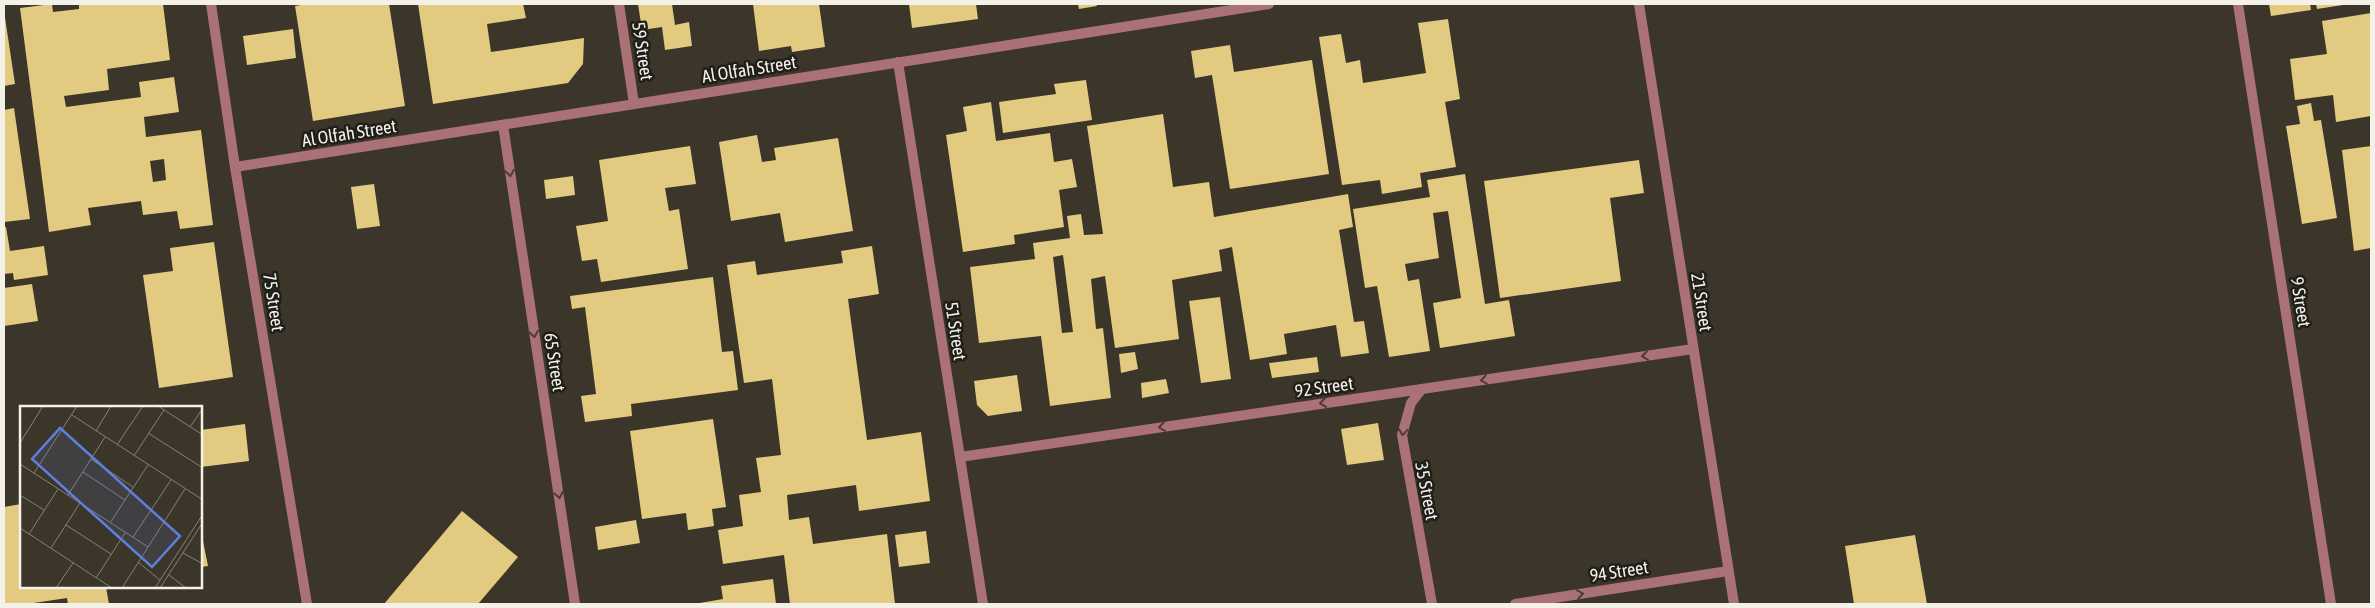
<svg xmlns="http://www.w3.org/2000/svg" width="2375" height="608" font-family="'Asap Condensed',sans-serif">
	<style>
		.building { fill: #e3ca81; fill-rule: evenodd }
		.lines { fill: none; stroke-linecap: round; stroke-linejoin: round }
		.street { stroke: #aa7277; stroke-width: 10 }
		.oneway { stroke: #503b39 }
		.labels { text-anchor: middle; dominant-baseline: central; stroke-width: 5; stroke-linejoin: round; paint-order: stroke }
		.street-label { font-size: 18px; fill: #f4f1e9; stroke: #201e18 }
		.inset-road { fill: none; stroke: #858176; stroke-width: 1 }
		.view { fill: #5e7fdd; fill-opacity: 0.15; stroke: #5e7fdd; stroke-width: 2.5 }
		.inset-edge { fill: none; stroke: #f4f1e9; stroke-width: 2.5 }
	</style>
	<rect width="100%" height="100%" fill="#3b3629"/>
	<g class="building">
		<path d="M52,4L53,12L79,9V4H163L170,60L107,69L109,90L64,96L66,107L141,97L139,82L174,77L179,112L144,117L146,137L201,130L213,225L180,229L177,211L143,215L141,201L88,208L91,225L49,232L20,8ZM164,159L166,180L153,182L150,161Z"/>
		<path d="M307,4H389L405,106L313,121L295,6Z"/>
		<path d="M418,4H523L526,18L487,24L491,52L584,38L583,64L568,83L433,104Z"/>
		<path d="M638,4H672L675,25L689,22L692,46L665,50L662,27L642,30Z"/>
		<path d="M753,4H819L825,47L792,52L791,46L759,51Z"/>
		<path d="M909,4H976L978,19L912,28Z"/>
		<path d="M1078,4H1096L1097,6L1079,9Z"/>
		<path d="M2269,4H2310L2311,10L2271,16Z"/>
		<path d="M2316,4H2343V5L2317,9Z"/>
		<path d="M4,11L15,84L4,86Z"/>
		<path d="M2371,13V116L2336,122L2333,95L2295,100L2290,59L2327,54L2322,21Z"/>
		<path d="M1448,19L1460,99L1445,102L1456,167L1420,173L1422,187L1382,194L1380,180L1342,185L1319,37L1341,34L1346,63L1360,60L1363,83L1426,73L1418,23Z"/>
		<path d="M293,29L296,58L247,65L243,36Z"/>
		<path d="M1230,45L1234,72L1312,60L1329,174L1230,189L1212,75L1195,78L1191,51Z"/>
		<path d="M1086,80L1092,120L1003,133L999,102L1056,94L1054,84Z"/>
		<path d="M991,102L996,141L1050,133L1054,162L1072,159L1077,187L1059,190L1064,227L1014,235L1015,244L963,252L946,135L967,131L963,107Z"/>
		<path d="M2311,103L2314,121L2321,120L2337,218L2302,224L2286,126L2300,124L2297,106Z"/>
		<path d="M14,108L30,219L4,222V110Z"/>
		<path d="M1163,114L1173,187L1209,182L1214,217L1348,194L1353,227L1339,230L1354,322L1364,321L1369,353L1341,357L1336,325L1284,334L1287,354L1250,360L1232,247L1219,250L1222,271L1172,280L1179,339L1115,348L1105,276L1091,279L1096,329L1103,328L1111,398L1050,406L1041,336L979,343L970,267L1035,259L1033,243L1070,238L1067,216L1081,214L1084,235L1103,234L1087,126ZM1063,255L1073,332L1062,333L1053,257Z"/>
		<path d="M757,135L762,162L776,160L774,148L838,138L853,231L785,242L780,213L731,221L719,142Z"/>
		<path d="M690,146L696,184L665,188L669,211L679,209L688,269L601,282L597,259L582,261L576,226L608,221L599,160Z"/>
		<path d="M2371,146V248L2354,251L2342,150Z"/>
		<path d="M1639,160L1644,193L1610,198L1621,281L1500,298L1484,181Z"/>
		<path d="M1465,174L1485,304L1509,300L1515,336L1440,348L1433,303L1461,298L1448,211L1433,213L1439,258L1405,264L1408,281L1419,279L1430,351L1389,357L1377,286L1365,288L1353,209L1430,197L1427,180Z"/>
		<path d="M573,176L575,195L546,199L544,180Z"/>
		<path d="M374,184L380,226L357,229L351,187Z"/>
		<path d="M4,227H6L10,251L44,246L48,275L14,280L13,273L4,274Z"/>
		<path d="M214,242L233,377L159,388L143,275L173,271L170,248Z"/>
		<path d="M872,246L879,294L848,299L867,440L921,432L930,501L859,511L856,485L787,495L789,520L809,517L813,544L887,534L895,604H790L784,555L723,564L718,530L743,526L739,495L761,492L756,458L781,455L772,379L744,383L727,265L755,261L757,275L843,263L841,251Z"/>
		<path d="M713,277L722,352L733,351L738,390L631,404L632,416L585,422L581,396L596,394L585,307L572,309L570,296Z"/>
		<path d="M32,284L38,321L4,326V288Z"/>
		<path d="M1220,297L1231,379L1201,383L1189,301Z"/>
		<path d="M1135,352L1138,369L1121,373L1119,354Z"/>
		<path d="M1317,357L1319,372L1272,378L1269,363Z"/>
		<path d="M1017,375L1022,411L988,416L977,405L974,381Z"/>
		<path d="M1166,379L1169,393L1142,398L1141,383Z"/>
		<path d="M713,419L726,507L712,509L714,526L688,530L686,513L642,519L630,431Z"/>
		<path d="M1378,423L1384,460L1347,465L1341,429Z"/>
		<path d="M245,424L249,461L201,467V430Z"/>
		<path d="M21,504V587H106L109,604H68L67,598L27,604H4V507Z"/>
		<path d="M462,511L518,557L478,604H384Z"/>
		<path d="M636,520L640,543L598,550L595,527Z"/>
		<path d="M201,531L208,566L201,567Z"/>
		<path d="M926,531L930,563L899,567L895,535Z"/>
		<path d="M1915,535L1927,604H1854L1845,546Z"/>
		<path d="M773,579L776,604H694L723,599L721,586Z"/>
	</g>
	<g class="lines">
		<g class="street">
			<path d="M211,4L235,167L307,604"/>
			<path d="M619,4L634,104"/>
			<path d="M1639,4L1734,604"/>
			<path d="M2238,4L2331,604"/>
			<path d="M898,62L983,604"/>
			<path d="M503,125L575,604"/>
			<path d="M235,167L1269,4"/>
			<path d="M1422,389L1411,403L1402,435L1432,604"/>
			<path d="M960,457L1693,349"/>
			<path d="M1515,604L1728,571"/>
		</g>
	</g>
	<defs><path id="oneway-chevron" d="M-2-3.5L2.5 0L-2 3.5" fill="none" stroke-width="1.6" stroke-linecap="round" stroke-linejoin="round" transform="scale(1.25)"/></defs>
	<g class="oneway">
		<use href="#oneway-chevron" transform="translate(510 173) rotate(81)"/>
		<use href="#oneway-chevron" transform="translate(534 334) rotate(81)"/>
		<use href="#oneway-chevron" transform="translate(1645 356) rotate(172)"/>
		<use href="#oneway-chevron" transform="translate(1484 380) rotate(172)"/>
		<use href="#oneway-chevron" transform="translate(1323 403) rotate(172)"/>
		<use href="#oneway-chevron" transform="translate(1162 427) rotate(172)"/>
		<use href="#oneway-chevron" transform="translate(1403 432) rotate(95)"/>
		<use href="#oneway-chevron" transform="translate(559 495) rotate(81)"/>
		<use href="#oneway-chevron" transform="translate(1580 594) rotate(-9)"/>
	</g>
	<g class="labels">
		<g class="street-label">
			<text transform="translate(643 51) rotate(81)">59 Street</text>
			<text transform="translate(749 69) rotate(-9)">Al Olfah Street</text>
			<text transform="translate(349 133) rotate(-9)">Al Olfah Street</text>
			<text transform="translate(274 302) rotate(81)">75 Street</text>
			<text transform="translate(1702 302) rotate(81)">21 Street</text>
			<text transform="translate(2301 302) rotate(81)">9 Street</text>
			<text transform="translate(956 331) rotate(81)">51 Street</text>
			<text transform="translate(555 362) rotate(81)">65 Street</text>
			<text transform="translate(1324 387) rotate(-8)">92 Street</text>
			<text transform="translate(1427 491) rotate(79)">35 Street</text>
			<text transform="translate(1619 571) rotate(-9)">94 Street</text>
		</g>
	</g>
	<g transform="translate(20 406)">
		<rect width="182" height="182" fill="#3b3629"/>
		<path class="inset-road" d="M138,0L183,29M52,9L183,94M170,21L183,2M76,25L91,0M128,27L183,62M0,37L23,0M97,39L123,0M114,50L144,4M71,53L113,81M0,58L128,141M63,66L105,94M14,67L57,0M0,89L24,104M48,89L85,31M90,117L128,59M46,119L91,148M0,122L92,182M9,128L38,83M113,131L151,74M31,142L60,97M163,147L183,158M118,156L140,174M149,169L166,182M76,172L105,127M36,182L53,157M102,182L165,83M135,182L183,108M140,182L183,116"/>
		<path class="view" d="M40,22L160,130L132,161L12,53Z"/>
		<rect width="182" height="182" class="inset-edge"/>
	</g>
	<rect width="2375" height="608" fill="none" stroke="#f4f1e9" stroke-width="10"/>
</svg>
